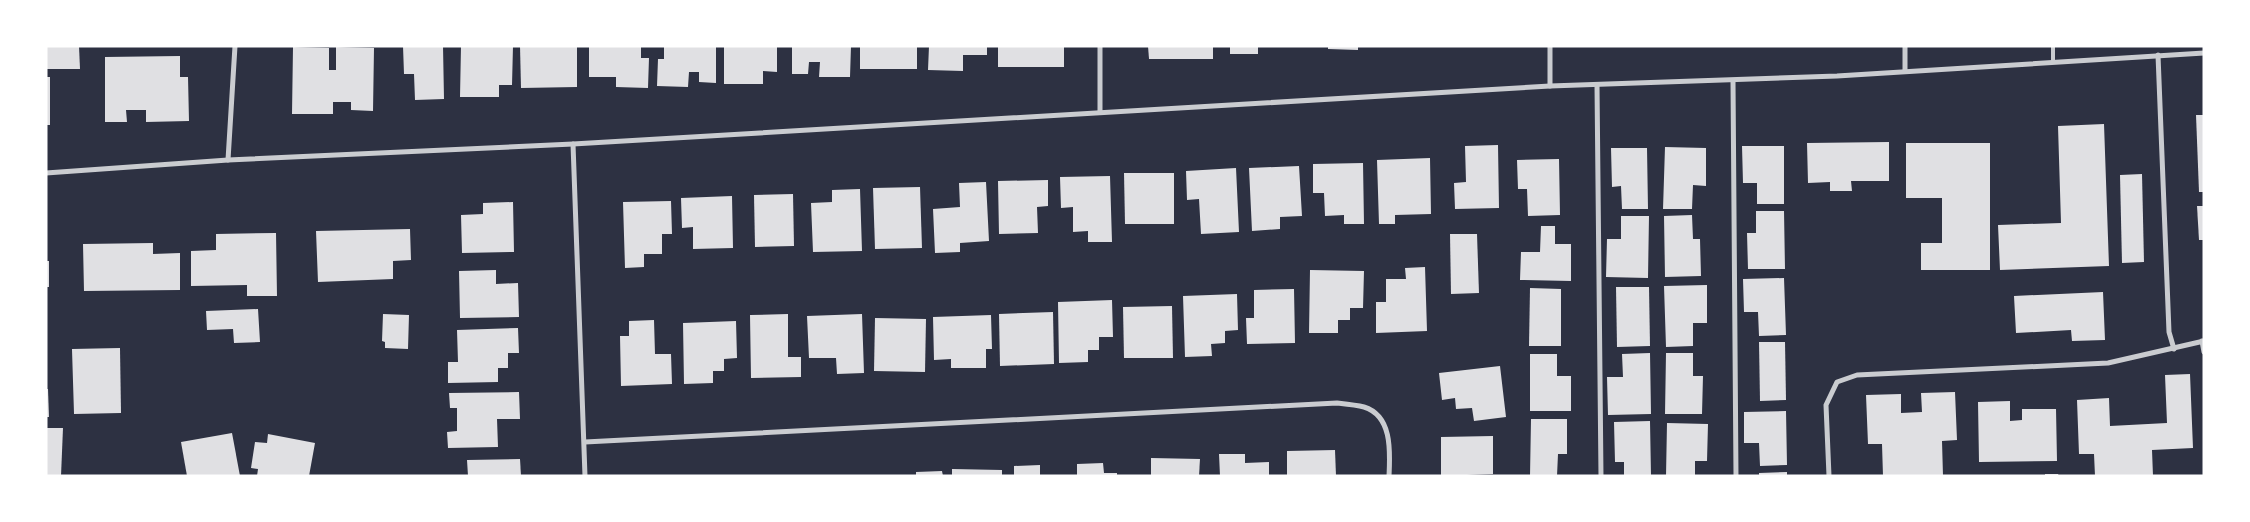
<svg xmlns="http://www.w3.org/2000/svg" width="2250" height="522" font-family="Helvetica,sans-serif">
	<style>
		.building { fill: #e0e0e3 }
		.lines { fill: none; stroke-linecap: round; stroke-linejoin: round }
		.service { stroke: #caccd0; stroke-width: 4 }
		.minor { stroke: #caccd0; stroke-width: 5 }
	</style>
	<rect width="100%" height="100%" fill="#2d3142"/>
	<g class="building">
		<path d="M46,46H79L80,69H46Z"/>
		<path d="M403,46H443L444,99L415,100L414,74H404Z"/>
		<path d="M461,46H513L512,85H499V97H460Z"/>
		<path d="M520,46H577V87L521,88Z"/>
		<path d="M589,46H641V58H649L648,88L616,87V77H589Z"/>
		<path d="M664,46H716V83L699,82V72H689L688,87L657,86L658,59H664Z"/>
		<path d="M724,46H777V72L763,71V84H724Z"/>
		<path d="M792,46H851L850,77H819L820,62H809L808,74H792Z"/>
		<rect x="860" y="46" width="57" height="23"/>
		<path d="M929,46H987V55H963V71L928,70Z"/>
		<rect x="998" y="46" width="66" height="21"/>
		<path d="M1148,46H1213V59H1149Z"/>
		<rect x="1230" y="46" width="28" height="8"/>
		<path d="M1328,46H1358V50L1328,49Z"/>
		<path d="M293,47L329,48V70H336V47L374,48L373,111L351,110V102H333V114H292Z"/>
		<path d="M180,56V77H188L189,121L146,122V110H126L127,122H105V57Z"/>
		<rect x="46" y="77" width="4" height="48"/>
		<path d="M2196,115H2204V192H2199Z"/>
		<path d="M2104,124L2109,266L2000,270L1998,225L2061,223L2058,126Z"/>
		<path d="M1889,142V181H1851L1852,191H1830V182L1808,183L1807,143Z"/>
		<path d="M1906,143H1990V270H1921V243H1942V198H1906Z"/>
		<path d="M1498,145L1499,208L1455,209L1454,183L1466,182L1465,146Z"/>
		<path d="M1742,146H1784V204H1757V183H1743Z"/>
		<path d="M1665,147L1706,148V186L1693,185L1692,209H1663Z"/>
		<path d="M1611,148H1647L1648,209H1622L1621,186L1612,187Z"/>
		<path d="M1430,158L1431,214L1395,215V224H1379L1377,160Z"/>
		<path d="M1559,159L1560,215L1528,216L1527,189H1518L1517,160Z"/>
		<path d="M1363,163L1364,224H1344V215L1325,216L1324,193H1313V164Z"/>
		<path d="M1299,166L1302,216L1280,217V229L1252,231L1249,168Z"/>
		<path d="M1236,168L1239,232L1201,234L1199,199L1187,200L1186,171Z"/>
		<path d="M1124,173H1174V224H1125Z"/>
		<path d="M2142,174L2144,262L2122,263L2120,175Z"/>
		<path d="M1110,176L1112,242H1088V231L1073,232V207L1061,208L1060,177Z"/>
		<path d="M1048,180V206L1037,207L1038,233L999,234L998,181Z"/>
		<path d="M986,182L989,241L960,243V252L935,253L933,209L960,207L959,183Z"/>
		<path d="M920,187L922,248L875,249L873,188Z"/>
		<path d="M860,189L862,251L813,252L811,203L832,202V190Z"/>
		<path d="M793,194L794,246L755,247L754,195Z"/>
		<path d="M732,196L733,248L693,249V227L682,228L681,198Z"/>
		<path d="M671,201L672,234H662V254H644V267L625,268L623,202Z"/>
		<path d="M513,202L514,252L462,253L461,215L483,214V203Z"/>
		<path d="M2197,206H2204V240H2199Z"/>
		<path d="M1756,211H1784L1785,269H1748L1747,233H1756Z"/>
		<path d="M1692,215L1693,239H1700L1701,276L1665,277L1664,216Z"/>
		<path d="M1621,216H1649L1648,278L1606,277L1607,239H1621Z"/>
		<path d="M1541,226H1555V244H1571V281L1520,280L1521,252H1540Z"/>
		<path d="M410,229L411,260L393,261V279L318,282L316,231Z"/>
		<path d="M276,233L277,296H247V285L191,286V251L216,250V234Z"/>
		<path d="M1450,234H1477L1479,293L1451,294Z"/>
		<path d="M153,243V254L180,253V290L84,291L83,244Z"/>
		<rect x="46" y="261" width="3" height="26"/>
		<path d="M1425,267L1427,331L1376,333V302H1386V279H1406L1405,268Z"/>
		<path d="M496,270V284L518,283L519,317L460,318L459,271Z"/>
		<path d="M1310,270L1364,271L1363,308H1350V320H1338V333H1309Z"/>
		<path d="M1784,278L1786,335L1759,336L1758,312H1744L1743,279Z"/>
		<path d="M1707,285V323H1693V346L1666,347L1664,286Z"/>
		<path d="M1616,287H1649L1650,346L1617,347Z"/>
		<path d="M1530,288L1561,289V346H1529Z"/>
		<path d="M1294,289L1295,343L1247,344L1246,318H1254V290Z"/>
		<path d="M2103,292L2105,340L2072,341L2071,330L2016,333L2014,296Z"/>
		<path d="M1237,294L1238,330L1225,331V343L1211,344L1212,356L1185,357L1183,296Z"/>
		<path d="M1112,300L1113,337H1099V350H1088V362L1059,363L1058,302Z"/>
		<path d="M1172,306L1173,358H1124L1123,307Z"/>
		<path d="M258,309L260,342L234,343L233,329L207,330L206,311Z"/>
		<path d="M1053,312L1054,364L1000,366L999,314Z"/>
		<path d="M383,314L409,315L408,349L385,348V342L382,341Z"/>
		<path d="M788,314V357H801V377L751,378L750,315Z"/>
		<path d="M862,314L864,373L837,374L836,358H809L807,316Z"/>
		<path d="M991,315L992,349H986V368H951V359L934,360L933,317Z"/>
		<path d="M875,318L926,319L925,372L874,371Z"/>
		<path d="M654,320L655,354H671L672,384L621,386L620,336H629V321Z"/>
		<path d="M736,321L737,358L724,359V371H713V383L684,384L683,323Z"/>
		<path d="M518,328L519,353H508V368H498V382L448,383V362H458L457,330Z"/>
		<path d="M1759,342H1785L1786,400L1760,401Z"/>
		<path d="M120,348L121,413L74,414L72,349Z"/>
		<path d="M1650,353L1651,414L1608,415L1607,377H1623L1622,354Z"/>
		<path d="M1666,353H1693V376H1703L1702,414H1665Z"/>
		<path d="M1530,354H1557V376H1571V411H1530Z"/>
		<path d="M1500,366L1506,417L1474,421L1472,408L1456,409L1455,398L1442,400L1439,373Z"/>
		<path d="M2190,374L2193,448L2152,450L2153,476H2095L2094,454H2079L2077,400L2109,398L2110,426L2167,423L2165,375Z"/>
		<path d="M46,389H48L49,417H46Z"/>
		<path d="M519,392L520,419H497L498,447L448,448L447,432L457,431V408H450L449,393Z"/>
		<path d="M1955,392L1957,440L1942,441L1943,476H1883L1882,444H1868L1866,395L1901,394V413L1922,412L1921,393Z"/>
		<path d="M2010,401V421L2022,420V409H2056L2057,461L1979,462L1978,402Z"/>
		<path d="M1786,411L1787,465L1760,466L1759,443H1744V412Z"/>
		<path d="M1531,419H1567V454H1558L1557,476H1530Z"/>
		<path d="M1650,421L1651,476H1624V462H1615L1614,422Z"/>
		<path d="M1667,423L1708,424L1707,461H1695V476H1666Z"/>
		<path d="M46,428H63L61,476H46Z"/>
		<path d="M232,433L240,476H187L181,442Z"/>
		<path d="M268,434L315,443L309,476H257L258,469L251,468L255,442L267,443Z"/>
		<path d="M1493,436V474L1441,476V437Z"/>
		<path d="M1335,450L1336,476H1287V451Z"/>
		<path d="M1219,454H1245V463L1269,462V476H1220Z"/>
		<path d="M1151,458L1200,459L1199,476H1151Z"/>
		<path d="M520,459L521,476H468L467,460Z"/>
		<path d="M1103,463L1104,473H1117V476H1077V464Z"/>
		<path d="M1040,465V476H1014V466Z"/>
		<path d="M952,469L1002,470V476H952Z"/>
		<path d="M942,471L943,476H916V472Z"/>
		<path d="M1787,472V476H1759V473Z"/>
		<path d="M2045,474H2058L2059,476H2045Z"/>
	</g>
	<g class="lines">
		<path class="service" d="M2053,46V61"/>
		<g class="minor">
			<path d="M1100,46V111"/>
			<path d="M1905,46V70"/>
			<path d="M2158,55L2169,332L2174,349"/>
			<path d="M1733,81L1736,476"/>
			<path d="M1597,85L1601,476"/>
			<path d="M1550,86V46"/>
			<path d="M573,144L585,476"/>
			<path d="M228,160L235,46"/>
			<path d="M46,173L228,160L573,144L1550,86L1837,76L2204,53"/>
			<path d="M2202,341L2204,352"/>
			<path d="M585,442L1337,403C1346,404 1356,405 1364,407C1393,416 1390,453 1389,476"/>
			<path d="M1829,476L1826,405L1837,382L1857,375L2108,363L2204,341"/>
		</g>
	</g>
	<rect width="2250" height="522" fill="none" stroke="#ffffff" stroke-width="95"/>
</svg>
